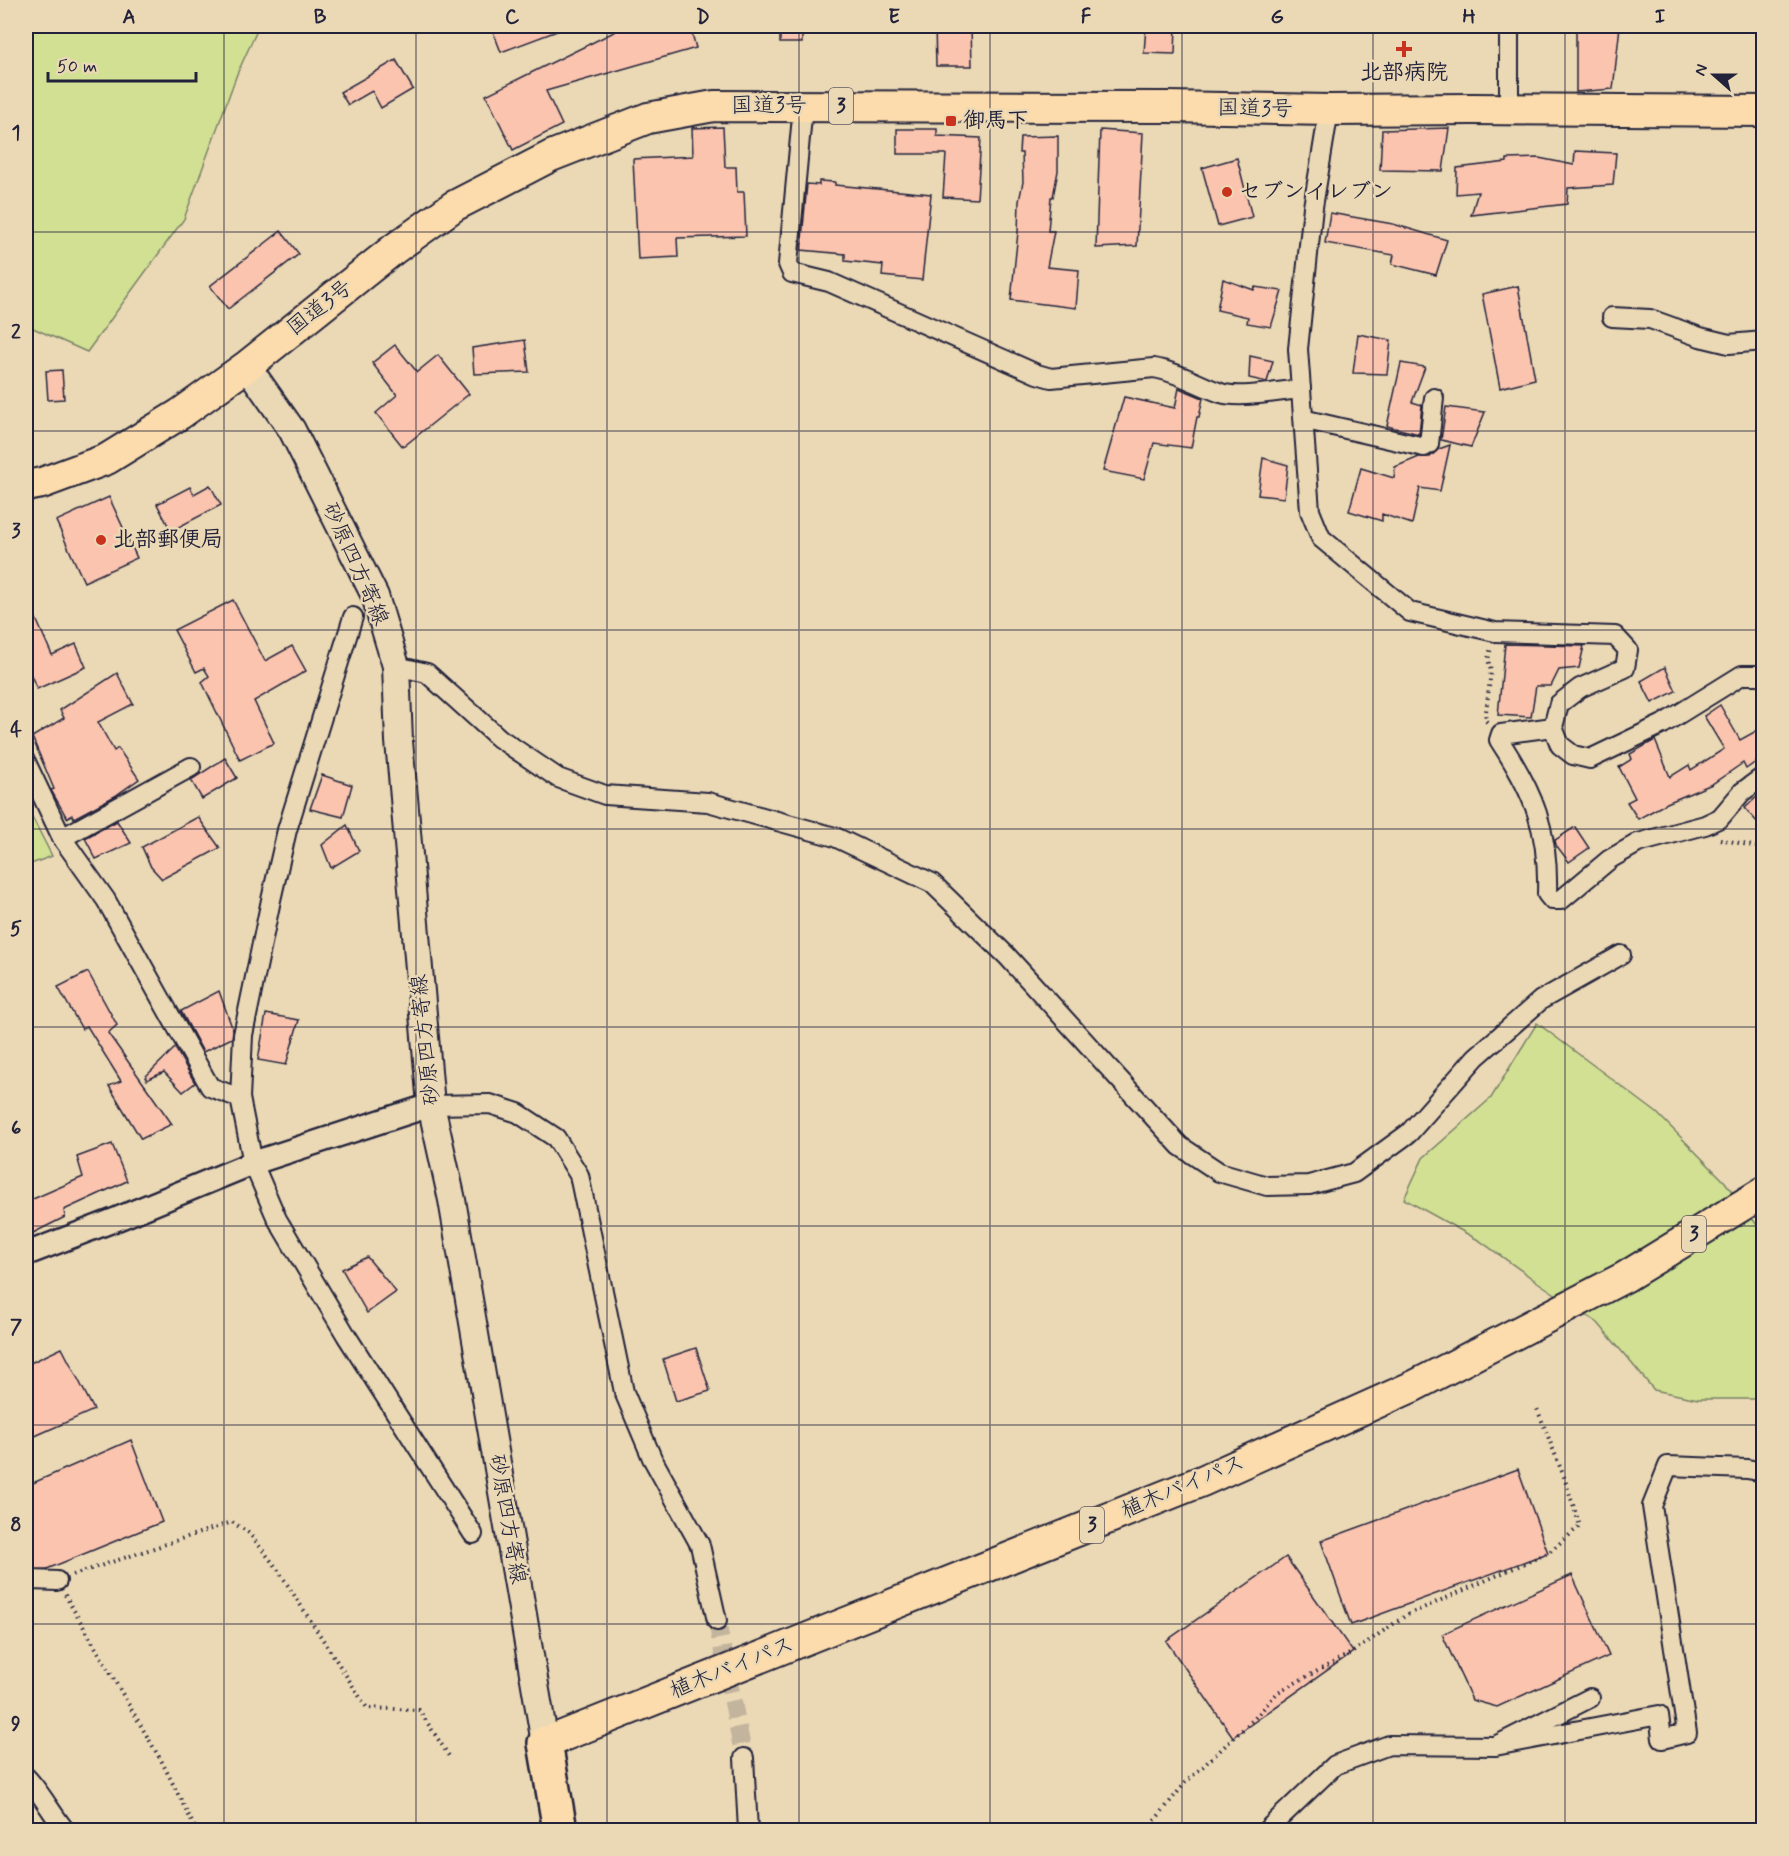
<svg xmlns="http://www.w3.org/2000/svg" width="1789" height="1856" font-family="Mynerve,'Klee One',sans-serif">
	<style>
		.green { fill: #d1e093; stroke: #7a8167; stroke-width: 1.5 }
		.building { fill: #fbc4af; stroke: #22223b; stroke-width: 1.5 }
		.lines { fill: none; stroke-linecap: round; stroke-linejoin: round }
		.minor-tunnel { stroke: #c3b49d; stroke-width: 18; stroke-dasharray: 18 9; stroke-linecap: butt }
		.minor-casing { stroke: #22223b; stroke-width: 22 }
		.tertiary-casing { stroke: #22223b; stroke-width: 27 }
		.secondary-casing { stroke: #22223b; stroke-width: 30 }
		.trunk-casing { stroke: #22223b; stroke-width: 34 }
		.motorway-casing { stroke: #22223b; stroke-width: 38 }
		.path { stroke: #22223b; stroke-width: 4; stroke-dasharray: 1.5 4.5; stroke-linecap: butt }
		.minor { stroke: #ebd9b6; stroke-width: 18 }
		.tertiary { stroke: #ebd9b6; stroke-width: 22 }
		.secondary { stroke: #ebd9b6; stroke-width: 26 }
		.trunk { stroke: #fcdcac; stroke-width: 30 }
		.motorway { stroke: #fcdcac; stroke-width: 33 }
		.grid { fill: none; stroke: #22223b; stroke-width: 1.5; stroke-opacity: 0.55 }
		.poi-dot { fill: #c8321e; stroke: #ebd9b6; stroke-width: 2 }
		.labels { text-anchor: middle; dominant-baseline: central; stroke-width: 5; stroke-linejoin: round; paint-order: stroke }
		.shield { fill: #ebd9b6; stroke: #5e5960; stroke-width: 1.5 }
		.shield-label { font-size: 21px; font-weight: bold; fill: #22223b }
		.poi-label { font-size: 22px; font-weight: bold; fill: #22223b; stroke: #ebd9b6; text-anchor: start }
		.street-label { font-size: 22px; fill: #22223b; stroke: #ebd9b6 }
		.neatline { fill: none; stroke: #22223b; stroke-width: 2 }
		.grid-label { font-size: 20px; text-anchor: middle; font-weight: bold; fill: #22223b }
	</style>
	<rect width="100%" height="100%" fill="#ebd9b6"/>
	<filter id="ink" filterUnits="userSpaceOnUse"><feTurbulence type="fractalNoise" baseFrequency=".0167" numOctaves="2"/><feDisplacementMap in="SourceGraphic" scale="12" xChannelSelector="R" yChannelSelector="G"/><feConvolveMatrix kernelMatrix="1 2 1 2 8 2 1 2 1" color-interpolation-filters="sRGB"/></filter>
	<g filter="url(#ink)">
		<g class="green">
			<path d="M26,26H259L237,74L184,219L87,352L26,325Z"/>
			<path d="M26,805L52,856L26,866Z"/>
			<path d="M1537,1023L1657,1113L1725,1182L1763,1233L1762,1399H1698L1654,1390L1598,1323L1533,1279L1480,1241L1404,1199L1423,1158L1491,1098Z"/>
		</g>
		<g class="building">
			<path d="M491,26H567L568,27L501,52Z"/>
			<path d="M626,26H690L696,48L546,91L562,125L513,150L486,95Z"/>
			<rect x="780" y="26" width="22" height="17"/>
			<path d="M935,26H971L972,66H936Z"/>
			<path d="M1146,26H1176L1175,54L1144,53Z"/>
			<path d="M1576,26H1620L1613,89L1576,92Z"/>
			<path d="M396,60L413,89L381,108L372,91L348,105L340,92Z"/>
			<path d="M723,127L725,167H736L737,192H744L746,236L677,238L678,257L638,259L633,159L693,156L692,128Z"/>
			<path d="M1449,128L1443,171L1380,170L1382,130Z"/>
			<path d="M897,129H937V136L981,138L977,199L943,197L946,154H897Z"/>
			<path d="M1100,130L1143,133L1137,246L1096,248Z"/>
			<path d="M1058,136V171L1053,197H1051L1048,231H1054L1047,267L1079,270L1076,308L1011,300L1018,232L1019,201L1023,182L1022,153H1019L1020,137Z"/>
			<path d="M1575,151L1616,153L1613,185L1568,188L1567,204L1471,215L1478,192L1456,194L1457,168L1507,162V159L1539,158L1574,165Z"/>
			<path d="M1237,158L1252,217L1218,226L1202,168Z"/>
			<path d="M819,181L835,182V185L931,194L922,280L882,276L883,265L845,261V254L801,250L807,184L819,185Z"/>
			<path d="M1330,213L1393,224L1447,240L1436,275L1392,264L1394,255L1325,243Z"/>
			<path d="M281,231L299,254L228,309L210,286Z"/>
			<path d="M1223,279L1254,290L1255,287L1282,291L1271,327L1247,323L1248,317L1217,310Z"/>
			<path d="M1518,286L1535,379L1500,388L1482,294Z"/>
			<path d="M1358,334L1391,340L1387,374L1353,373Z"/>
			<path d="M525,340L529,372L474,374L472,348Z"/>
			<path d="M395,345L417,372L438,355L469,394L403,447L376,413L397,395L372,363Z"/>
			<path d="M1250,356L1273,361L1267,382L1249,378Z"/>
			<path d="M1401,363L1425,367L1412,402L1422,405L1419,434L1387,426Z"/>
			<path d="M62,370L64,399L48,400L46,371Z"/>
			<path d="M1179,388L1203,398L1199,417H1197L1191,448L1154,443L1144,479L1103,471L1124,397L1175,408Z"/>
			<path d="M1446,407L1485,412L1471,447L1441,440Z"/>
			<path d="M1450,445L1440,491L1420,488L1412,524L1382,514V521L1349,511L1361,468L1394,478L1395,467L1419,457H1430L1439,449Z"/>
			<path d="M1263,458L1288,465L1284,498L1258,495Z"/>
			<path d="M210,485L221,505L171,531L157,504L190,487L194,494Z"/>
			<path d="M109,497L137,558L84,582L56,521Z"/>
			<path d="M26,596L52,655L76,644L86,667L37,689L26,664Z"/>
			<path d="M233,600L265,661L292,646L306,671L254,701L274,743L240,760L202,682L209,676L204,668L196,672L174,630Z"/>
			<path d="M1505,644L1584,646L1579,668L1559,670L1551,686H1536L1531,717L1498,715Z"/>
			<path d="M1665,667L1676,691L1652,703L1641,681Z"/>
			<path d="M117,673L133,704L98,722L114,751L118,748L139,779L115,796L74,818L72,815L67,818L51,790L54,789L32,737L64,718L60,710Z"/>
			<path d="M1720,705L1740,740L1758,730L1764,741V756L1746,769L1743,763L1712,784L1667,803L1638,819L1627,802L1635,798L1619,767L1632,759L1630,754L1655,740L1670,777L1689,765L1691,770L1724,749L1704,716Z"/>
			<path d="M225,758L237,778L202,799L191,780Z"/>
			<path d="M322,775L352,785L343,817L310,809Z"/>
			<path d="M1764,790V830L1745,808Z"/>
			<path d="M198,817L220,848L162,879L151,867L142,847Z"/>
			<path d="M117,821L131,843L96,859L85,838Z"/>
			<path d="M347,825L359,851L331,868L322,845Z"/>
			<path d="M1575,827L1589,848L1569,862L1556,845L1555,840Z"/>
			<path d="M88,972L117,1025L108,1033L172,1124L141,1139L109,1086L121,1081L87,1026L82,1029L58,987Z"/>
			<path d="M219,991L233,1030L232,1038L203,1052L181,1011Z"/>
			<path d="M266,1014L299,1020L286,1065L258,1060Z"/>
			<path d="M175,1048L195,1083L183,1092L164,1072L147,1080L145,1077Z"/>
			<path d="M112,1144L127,1181L64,1210L65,1217L31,1234L26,1225V1202L83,1177L77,1157Z"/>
			<path d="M367,1257L396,1292L367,1313L342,1269Z"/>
			<path d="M62,1348L94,1410L26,1440V1365Z"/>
			<path d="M696,1348L710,1391L676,1401L663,1359Z"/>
			<path d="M131,1440L162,1522L47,1569H29L26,1561V1486Z"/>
			<path d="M1518,1469L1548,1553L1351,1625L1321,1541Z"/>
			<path d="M1286,1557L1353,1652L1233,1737L1166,1641Z"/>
			<path d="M1572,1575L1609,1656L1497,1707L1472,1700L1442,1634Z"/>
		</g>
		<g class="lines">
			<path class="minor-tunnel" d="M717,1621L744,1758"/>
			<defs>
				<g id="minor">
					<path d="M803,106L788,264L792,273L829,282L1037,374L1051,378L1154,368C1178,372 1198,385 1221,393C1240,399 1280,391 1301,389"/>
					<path d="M1509,109V26"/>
					<path d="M1329,110L1313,207L1298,349L1310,511L1321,538L1410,612L1495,632L1615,636L1628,650L1625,668L1580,688L1559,704L1553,727L1560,745L1573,755L1590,759L1663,724L1742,675H1759L1764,677"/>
					<path d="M1612,317L1650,319L1700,337L1729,344L1764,341"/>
					<path d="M1305,422L1311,421L1424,447L1429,444L1434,398"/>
					<path d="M396,666L427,673L499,738L558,778L605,795L708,802L835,837L932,883L1007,956L1180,1146L1219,1172L1267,1186L1309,1185L1354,1173L1409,1133L1476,1057L1541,1000L1621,955"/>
					<path d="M1553,727L1501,734L1499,740C1534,793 1549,830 1547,894L1552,900H1561L1610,859L1638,843L1705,825L1720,818L1742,792L1764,776"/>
					<path d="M26,762L62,838L106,900L210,1087L240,1098L253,1163L277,1219L346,1335L473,1534"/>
					<path d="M62,838L191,767"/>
					<path d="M240,1098L243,1035L271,900L287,830L353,617"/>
					<path d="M431,1105L490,1104L518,1113L556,1138L579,1175L624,1392L652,1458L700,1545L717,1621"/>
					<path d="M26,1582L32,1580L57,1581"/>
					<path d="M1495,1746L1659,1715L1662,1739L1687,1733L1652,1506L1668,1466L1747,1469L1764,1472"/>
					<path d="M744,1758L748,1830"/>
					<path d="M26,1777C40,1791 52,1814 65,1830"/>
					<path d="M1267,1830L1335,1765L1389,1745L1495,1746L1590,1698"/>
				</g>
				<path id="tertiary" d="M26,1254L117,1219L253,1163L431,1105"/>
				<path id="secondary" d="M247,366L292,430L375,596L396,666L399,741L431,1105L452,1200L545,1743"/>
				<g id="trunk">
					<path d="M26,486L42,483L107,459L180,414L247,366L394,249L454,206L551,156L648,118L714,106L1168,107L1329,110L1472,109L1764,111"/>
					<path d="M545,1743L1202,1481L1414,1386L1625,1277L1764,1192"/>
				</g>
				<path id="motorway" d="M545,1743L560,1830"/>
			</defs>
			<use href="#minor" class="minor-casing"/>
			<use href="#tertiary" class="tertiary-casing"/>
			<use href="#secondary" class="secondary-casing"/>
			<use href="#trunk" class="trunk-casing"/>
			<use href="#motorway" class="motorway-casing"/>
			<g class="path">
				<path d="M1487,722L1485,720L1491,671L1488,659L1491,648"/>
				<path d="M1720,839L1757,847L1764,851"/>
				<path d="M73,1575L232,1522L249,1533L276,1567L367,1708L419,1710L449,1756"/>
				<path d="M65,1595L162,1762L196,1830"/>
				<path d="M1147,1830L1185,1783L1255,1718L1278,1692L1353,1652L1405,1616L1548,1553L1580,1526L1564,1477L1536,1406"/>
			</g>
			<use href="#minor" class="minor"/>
			<use href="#tertiary" class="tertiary"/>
			<use href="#secondary" class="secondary"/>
			<use href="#trunk" class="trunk"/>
			<use href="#motorway" class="motorway"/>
		</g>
	</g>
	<path class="grid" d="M224,26V1830M416,26V1830M607,26V1830M799,26V1830M990,26V1830M1182,26V1830M1373,26V1830M1565,26V1830M26,232H1764M26,431H1764M26,630H1764M26,829H1764M26,1027H1764M26,1226H1764M26,1425H1764M26,1624H1764"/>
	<g class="poi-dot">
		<path d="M1401 40h6v6h6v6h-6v6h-6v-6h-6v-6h6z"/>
		<rect x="945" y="115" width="12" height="12" rx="3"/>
		<circle cx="1227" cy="192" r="6"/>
		<circle cx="101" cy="540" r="6"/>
	</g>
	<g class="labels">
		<g class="shield">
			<rect x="829" y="88" width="24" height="36" rx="4.5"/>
			<rect x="1682" y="1216" width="24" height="36" rx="4.5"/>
			<rect x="1080" y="1507" width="24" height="36" rx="4.5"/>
		</g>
		<g class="shield-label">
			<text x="841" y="106">3</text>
			<text x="1694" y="1234">3</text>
			<text x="1092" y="1525">3</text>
		</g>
		<g class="poi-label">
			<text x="1404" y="73" text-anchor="middle">北部病院</text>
			<text x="963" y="121">御馬下</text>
			<text x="1239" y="192">セブンイレブン</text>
			<text x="113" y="540">北部郵便局</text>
		</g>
		<g class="street-label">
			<text x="769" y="106">国道3号</text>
			<text transform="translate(1255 109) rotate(1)">国道3号</text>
			<text transform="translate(320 308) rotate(-38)">国道3号</text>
			<text transform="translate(355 564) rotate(66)">砂原四方寄線</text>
			<text transform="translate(426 1040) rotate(-96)">砂原四方寄線</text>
			<text transform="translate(1183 1487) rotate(-23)">植木バイパス</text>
			<text transform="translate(507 1519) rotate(80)">砂原四方寄線</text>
			<text transform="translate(732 1668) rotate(-22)">植木バイパス</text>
		</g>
	</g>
	<rect width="1789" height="1856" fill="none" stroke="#ebd9b6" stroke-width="66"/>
	<g transform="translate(1714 75) rotate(291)" stroke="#ebd9b6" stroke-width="4.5" paint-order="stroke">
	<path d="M0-4.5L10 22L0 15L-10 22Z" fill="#22223b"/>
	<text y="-9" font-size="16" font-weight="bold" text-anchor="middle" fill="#22223b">N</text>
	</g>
	<path d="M48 72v9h148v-9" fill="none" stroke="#22223b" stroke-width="3"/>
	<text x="57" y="72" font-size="18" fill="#22223b" stroke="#ebd9b6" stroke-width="4.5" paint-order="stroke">50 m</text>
	<rect x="33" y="33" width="1723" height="1790" class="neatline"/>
	<g class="grid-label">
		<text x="129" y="23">A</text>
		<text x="320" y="23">B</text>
		<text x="512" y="23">C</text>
		<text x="703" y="23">D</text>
		<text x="894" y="23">E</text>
		<text x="1086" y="23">F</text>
		<text x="1277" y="23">G</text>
		<text x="1469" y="23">H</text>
		<text x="1660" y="23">I</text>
		<text x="16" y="139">1</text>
		<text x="16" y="338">2</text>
		<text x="16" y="537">3</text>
		<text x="16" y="736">4</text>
		<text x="16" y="935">5</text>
		<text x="16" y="1134">6</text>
		<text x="16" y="1333">7</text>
		<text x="16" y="1531">8</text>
		<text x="16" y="1730">9</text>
	</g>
</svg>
